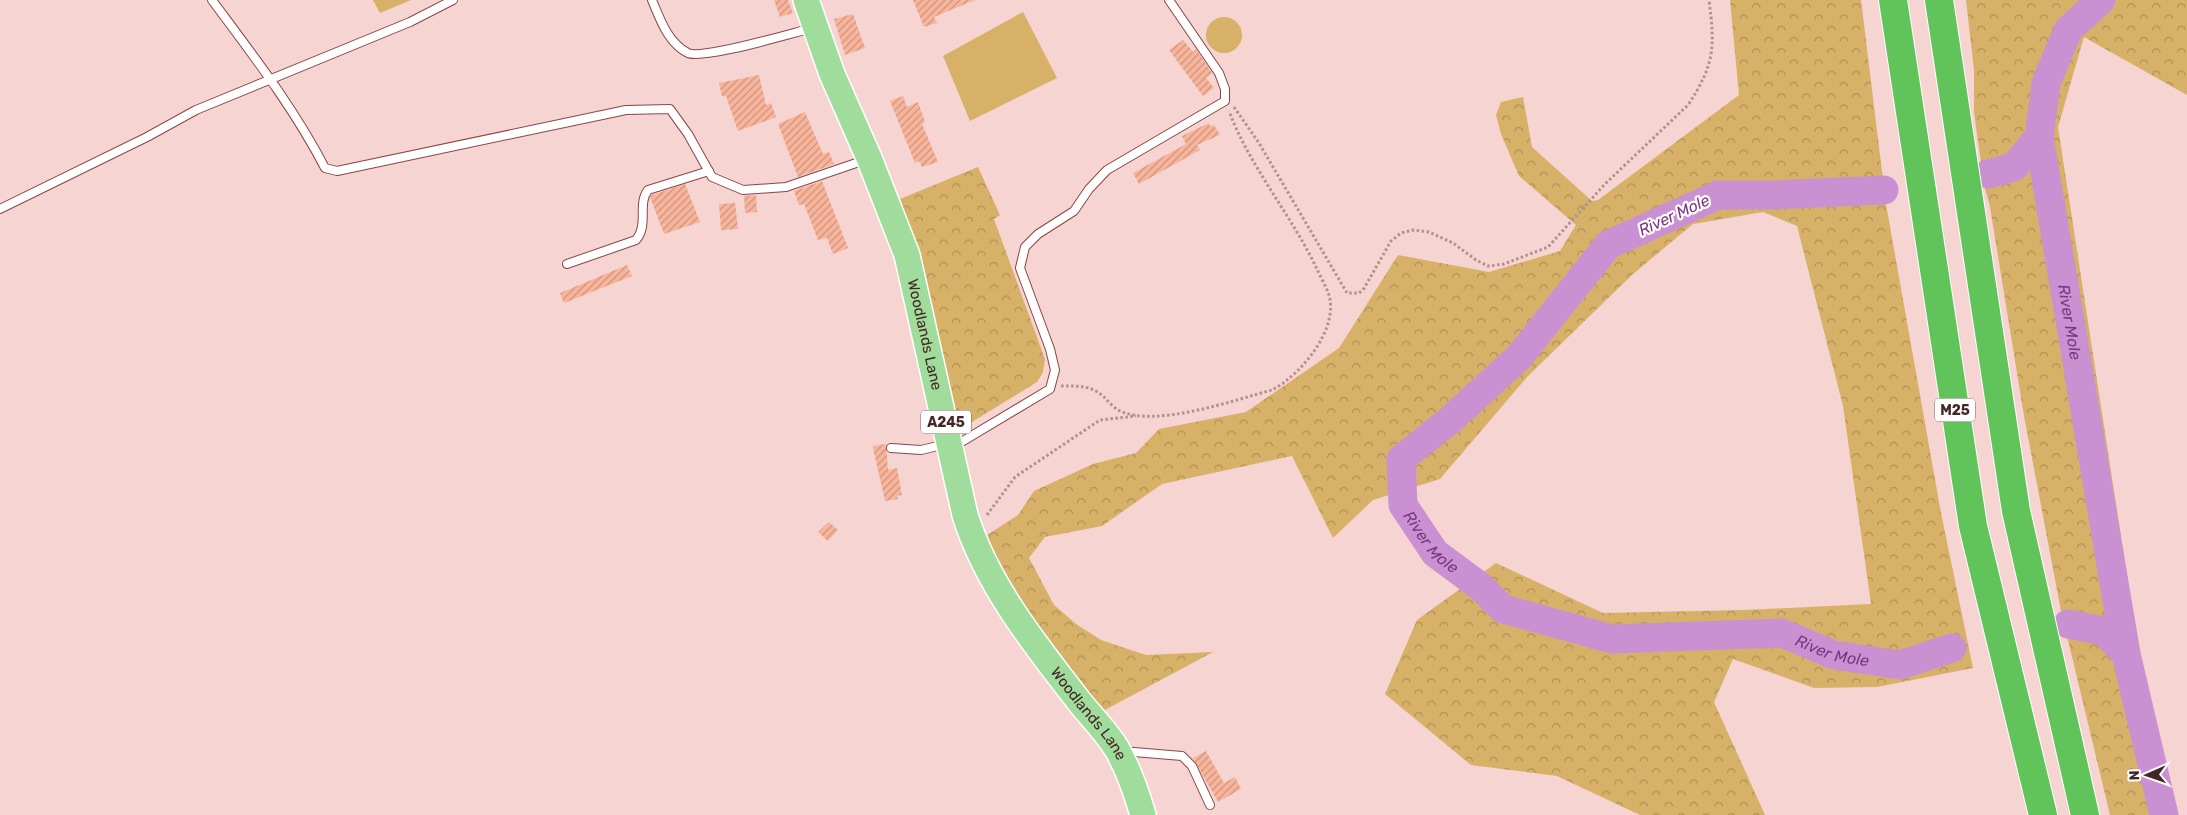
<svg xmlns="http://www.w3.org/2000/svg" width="2187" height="815" font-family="Rubik,sans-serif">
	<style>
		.forest { fill: url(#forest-crowns) }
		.park { fill: #d7b168 }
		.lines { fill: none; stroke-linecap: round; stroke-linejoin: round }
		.river { stroke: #ca91d2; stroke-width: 29 }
		.building { fill: url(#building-hatch) }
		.lane-casing { stroke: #8b4544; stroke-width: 10 }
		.primary-casing { stroke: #fff; stroke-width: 28 }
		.highway-casing { stroke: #fff; stroke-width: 30 }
		.path { stroke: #b1908e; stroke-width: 3; stroke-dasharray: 2.5 2.5; stroke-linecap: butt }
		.lane { stroke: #fff; stroke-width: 8 }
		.primary { stroke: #a0dc9c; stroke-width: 25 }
		.highway { stroke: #61c45a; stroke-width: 28 }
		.labels { text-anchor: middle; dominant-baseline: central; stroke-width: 4.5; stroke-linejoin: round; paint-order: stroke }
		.shield { fill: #fefefe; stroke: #7c6766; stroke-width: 1 }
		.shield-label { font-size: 14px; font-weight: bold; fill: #452625 }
		.street-label { font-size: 15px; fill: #452625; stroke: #fefefe }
		.water-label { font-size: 16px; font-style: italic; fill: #783583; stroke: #fefefe }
	</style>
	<defs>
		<pattern id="forest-crowns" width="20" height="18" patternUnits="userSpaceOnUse" patternTransform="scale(1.25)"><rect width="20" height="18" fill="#d7b168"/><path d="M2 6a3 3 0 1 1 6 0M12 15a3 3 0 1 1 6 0" fill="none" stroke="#b09055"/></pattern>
		<pattern id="building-hatch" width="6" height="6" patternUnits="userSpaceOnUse" patternTransform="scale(1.25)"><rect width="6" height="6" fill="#f9b59b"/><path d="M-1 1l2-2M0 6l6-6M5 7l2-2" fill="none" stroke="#cb937e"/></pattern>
	</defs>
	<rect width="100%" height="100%" fill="#f6d4d2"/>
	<g class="forest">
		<path d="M1730,0H1861L1886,204L1941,513L1973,668L1877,687L1814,688L1733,659L1714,702L1765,815H1640L1557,776L1471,765L1385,694L1417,620L1496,563L1603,613L1744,610L1871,604L1843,406L1797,226L1763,212L1693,224L1633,274L1528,376L1440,479L1373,500L1333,538L1292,456L1162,484L1102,526L1045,537L1029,558L1054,605L1076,624L1101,640L1146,655L1213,652L1103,711L1044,632L998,574L981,539L1018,515L1034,491L1093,464L1136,453L1159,429L1246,412L1339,348L1398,255L1489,272L1560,251L1576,225L1519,176L1501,134L1496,115L1501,102L1523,97L1532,147L1592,201L1598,200L1739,95Z"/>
		<path d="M1966,0H2187V95L2084,37L2058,127L2135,627L2175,815H2110L2061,611L2024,416L1990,207L1984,185L1974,112V70Z"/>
		<path d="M978,167L1000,215L994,219L1045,359L1043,372L1037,382L954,433L895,201Z"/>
	</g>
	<g class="park">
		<path d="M373,0H411L380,13Z"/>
		<path d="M1023,12L1057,78L970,121L943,56Z"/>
		<circle cx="1224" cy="35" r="18"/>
	</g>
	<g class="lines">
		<g class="river">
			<path id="s1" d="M2101,0L2068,30L2046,83L2039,137L2126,654L2164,815"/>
			<path d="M1988,174L2014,167L2039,137"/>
			<path id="s2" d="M1884,190L1774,195H1718L1608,245L1519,357L1450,420L1401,459L1403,505L1435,553L1481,587L1503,609L1612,639L1782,633L1834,655L1900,665L1952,648"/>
			<path d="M2068,624L2103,631L2126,654"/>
		</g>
	</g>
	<g class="building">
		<path d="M774,0H788L793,13L780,17Z"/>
		<path d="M913,0H975L934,17L937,23L924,27Z"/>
		<path d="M853,14L865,48L845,55L834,19Z"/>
		<path d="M1183,40L1193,52L1196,49L1212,73L1206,78L1214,88L1203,96L1169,50Z"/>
		<path d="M759,75L766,105L771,103L776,117L738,131L726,96H722L719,83Z"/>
		<path d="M903,96L907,107L918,102L925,122L922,124L938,162L922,167L919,161L915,163L890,101Z"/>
		<path d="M805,112L823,154L829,152L834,164L798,177L778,124Z"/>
		<path d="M1209,123L1210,126L1214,125L1220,135L1197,145L1200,150L1139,184L1133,173L1186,144L1182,136Z"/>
		<path d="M822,181L848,248L833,254L827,238L818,240L804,204L799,205L794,191Z"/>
		<path d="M685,184L700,222L664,234L650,197L652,195Z"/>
		<path d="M756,195L757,212L745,213L744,196Z"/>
		<path d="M735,203L738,229L721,230L719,204Z"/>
		<path d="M627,265L632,276L564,303L560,293Z"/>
		<path d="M886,444L888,470L897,468L902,495L897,496L898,499L885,501L873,448L874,446Z"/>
		<path d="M829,522L838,530L828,541L818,532Z"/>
		<path d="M1206,751L1224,783L1235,777L1241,789L1218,802L1193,758Z"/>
	</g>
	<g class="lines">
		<defs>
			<g id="lane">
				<path d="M212,0C252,54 294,108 325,168L337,171L626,110L670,109L688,134L712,177L743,190L786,187L865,160"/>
				<path d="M652,0C660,19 668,43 688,53C703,60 792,33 813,28"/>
				<path d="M0,209L147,137L196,110L410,22L453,0"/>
				<path d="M567,264L636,240C649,225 637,204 648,190L709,171"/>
				<path d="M953,447L1050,389L1055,370L1050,349L1020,268L1025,247L1038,234L1074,211L1089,189L1107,170L1225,101V89L1219,73L1169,0"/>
				<path d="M891,448L921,450L946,444"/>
				<path d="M1122,751L1182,756L1192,766L1210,805"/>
			</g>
			<g id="primary">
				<path id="s3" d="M806,0L832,74L869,158L907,255L965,515C986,583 1035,645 1078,700C1091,717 1108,733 1118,751C1129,771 1137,794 1143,815"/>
			</g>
			<g id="highway">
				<path d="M1893,0L1973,526L2043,815"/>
				<path d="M1939,0L2016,511L2085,815"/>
			</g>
		</defs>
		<use href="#lane" class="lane-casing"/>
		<use href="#primary" class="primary-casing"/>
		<use href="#highway" class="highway-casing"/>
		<g class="path">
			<path d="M1234,107L1259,143L1347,293H1359L1363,290L1391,241L1401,233L1413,230L1429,232L1453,243L1476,260L1488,266L1504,264L1548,247L1605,184L1688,105C1715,64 1715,47 1709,0"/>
			<path d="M1061,386C1078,386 1091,385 1104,397C1108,401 1113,407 1118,410C1154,429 1234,400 1272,390C1301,375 1339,329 1329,295C1326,286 1320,276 1316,267C1290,213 1250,167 1229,111"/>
			<path d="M987,515L1015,477L1100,420L1136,416"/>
		</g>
		<use href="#lane" class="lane"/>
		<use href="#primary" class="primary"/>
		<use href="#highway" class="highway"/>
	</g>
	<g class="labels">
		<g class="shield">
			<rect x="1935" y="398.5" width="40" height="23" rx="4"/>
			<rect x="921" y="410.5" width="50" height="23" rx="4"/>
		</g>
		<g class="shield-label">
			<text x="1955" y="410">M25</text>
			<text x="946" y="422">A245</text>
		</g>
		<g class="street-label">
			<text stroke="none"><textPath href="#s3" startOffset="356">Woodlands Lane</textPath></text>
			<text stroke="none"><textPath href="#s3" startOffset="776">Woodlands Lane</textPath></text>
		</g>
		<g class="water-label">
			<text transform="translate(1674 215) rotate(-25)">River Mole</text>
			<text stroke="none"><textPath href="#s1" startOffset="344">River Mole</textPath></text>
			<text stroke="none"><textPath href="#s2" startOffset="679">River Mole</textPath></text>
			<text stroke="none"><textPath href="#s2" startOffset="1115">River Mole</textPath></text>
		</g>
	</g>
	<g transform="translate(2147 775) rotate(268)" stroke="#fefefe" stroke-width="4" paint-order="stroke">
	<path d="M0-4L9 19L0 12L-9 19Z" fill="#452625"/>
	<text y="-8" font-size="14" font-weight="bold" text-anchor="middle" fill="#452625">N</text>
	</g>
</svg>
